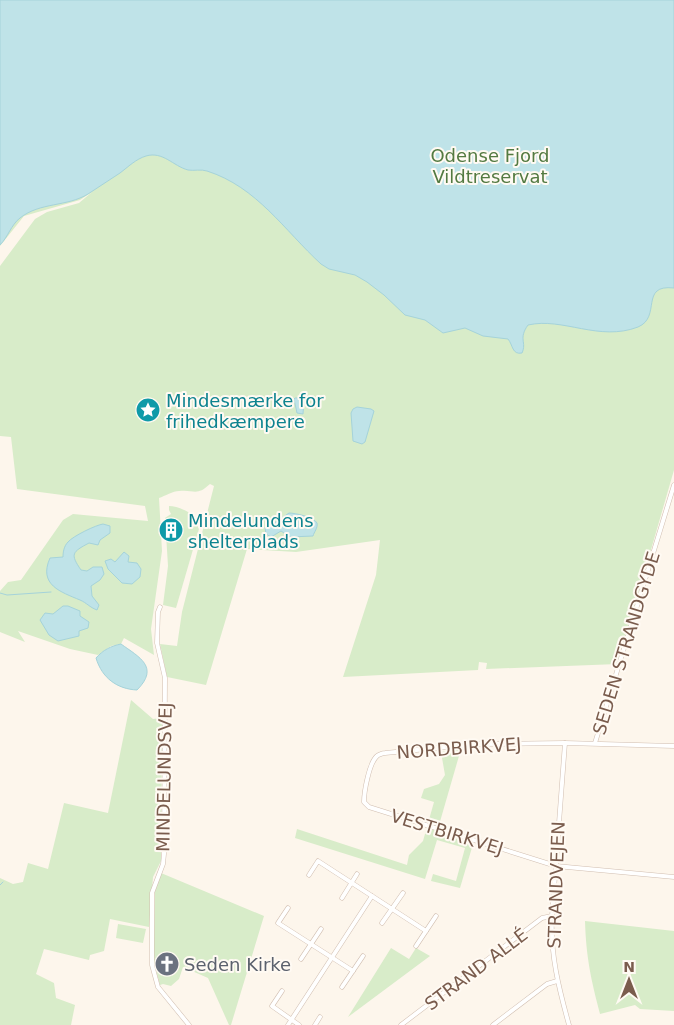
<svg xmlns="http://www.w3.org/2000/svg" width="674" height="1025" font-family="'DejaVu Sans',sans-serif">
	<style>
		.green { fill: #d8ecc9 }
		.water { fill: #bfe3e8; stroke: #a5d3da }
		.lines { fill: none; stroke-linecap: round; stroke-linejoin: round }
		.stream { stroke: #a5d3da; stroke-width: 1 }
		.minor-casing { stroke: #d1beb0; stroke-width: 5 }
		.minor { stroke: #fff; stroke-width: 4 }
		.labels { text-anchor: middle; dominant-baseline: central; stroke-width: 4; stroke-linejoin: round; paint-order: stroke }
		.park-label { font-size: 18px; fill: #537a41; stroke: #fffaf3 }
		.culture-label { font-size: 18px; fill: #0d838f; stroke: #fffaf3; text-anchor: start }
		.street-label { font-size: 18px; fill: #7a5c4d; stroke: #fffaf3 }
		.worship-label { font-size: 18px; fill: #5b616d; stroke: #fffaf3; text-anchor: start }
	</style>
	<rect width="100%" height="100%" fill="#fdf6ec"/>
	<g class="green">
		<path d="M0,0H674V470L618,664L486,669L487,663L479,662L478,670L343,677L376,575L380,540L296,552L247,549L206,685L167,677L160,644L177,646L182,612L214,486L210,484C196,497 194,489 179,491C173,491 165,496 159,498L162,551L151,629L154,655L124,638L121,644L111,646L98,655L70,649L18,631L25,642L0,632V591L8,582L21,580L63,520L73,514L148,521L145,506L17,489L11,437L0,436V266L35,219L47,212L79,203L92,192L80,200L24,216L0,246Z"/>
		<path d="M169,506C179,506 194,514 201,522L176,608L163,605L168,566L165,518L171,514L169,510Z"/>
		<path d="M131,700L153,719L162,718L161,861L153,877L149,927L110,919L104,951L90,955L89,960L44,949L36,974L54,983L56,998L75,1005L71,1025H0V878L13,884L23,882L28,863L48,869L64,803L108,813Z"/>
		<path d="M461,749L437,832L473,844L460,888L431,881L433,874L456,881L465,848L437,840L425,879L295,838L297,829L407,865L409,855L423,841L434,802L421,798L424,789L439,784L445,775L441,752Z"/>
		<path d="M161,873L264,916L231,1025H229L208,978L183,967L179,979L171,986L163,984L160,985L154,962V945L155,891Z"/>
		<path d="M585,921L674,931V1011L640,1009L635,1005L600,1014C591,980 586,957 585,921Z"/>
		<path d="M118,924L146,929L143,943L116,938Z"/>
		<path d="M391,948L409,959L416,948L430,956L348,1017Z"/>
	</g>
	<g class="water">
		<path d="M0,0H674V288C639,284 662,317 638,327C599,342 563,317 528,325C518,339 527,342 522,353C512,355 513,345 508,339L483,336L465,328L443,333L425,320L405,315L384,295L367,282L355,275L329,269L321,264C284,230 257,187 207,171C201,169 194,171 188,170C173,166 163,151 146,156C136,159 128,167 120,173C109,180 99,187 88,194C67,207 40,202 20,218C11,225 8,237 0,245Z"/>
		<path d="M295,398H302L304,400L303,414L297,413L294,399Z"/>
		<path d="M357,407L371,409L374,411L365,442L362,444L353,441L351,413L353,409Z"/>
		<path d="M289,513C295,513 314,517 317,523C318,528 314,532 313,536L290,537L281,531L271,537L266,534L265,528L267,524L276,522Z"/>
		<path d="M103,524L110,526V533L100,540L98,545L89,543C72,552 70,554 81,570L87,571L93,567H102L104,574L100,580L91,586L92,596L99,605L97,610C89,607 87,603 80,600C61,592 38,585 50,558L63,557C63,552 64,546 68,542C73,536 96,525 103,524Z"/>
		<path d="M124,552L129,556L128,562L137,563L141,569L140,577L132,584L122,583L108,569L105,561L111,559L115,562Z"/>
		<path d="M63,606H68L80,611V616L89,622L88,628L79,631V636L58,641L49,635L40,620L45,613L53,614Z"/>
		<path d="M121,644C139,657 160,667 137,690C117,689 102,678 96,658C103,650 111,646 121,644Z"/>
	</g>
	<g class="lines">
		<g class="stream">
			<circle cx="150" cy="409" r="6"/>
			<path d="M0,593L7,595L51,592"/>
			<path d="M0,885L3,882"/>
		</g>
		<defs>
			<g id="minor">
				<path d="M160,607L158,612L157,643L165,678L164,854L163,864L152,893V965L158,987L189,1025"/>
				<path d="M565,743L552,916C550,954 559,989 569,1025"/>
				<path d="M595,743L674,485"/>
				<path d="M674,746L565,743L479,744L385,753C383,753 378,755 377,756C369,763 364,792 364,802L369,807L556,866L674,877"/>
				<path d="M309,875L318,861L426,931"/>
				<path d="M342,898L357,874"/>
				<path d="M288,908L278,923L353,971"/>
				<path d="M382,923L403,893"/>
				<path d="M416,946L436,916"/>
				<path d="M301,959L321,929"/>
				<path d="M342,987L363,956"/>
				<path d="M282,991L272,1006L299,1025"/>
				<path d="M288,1025L372,896"/>
				<path d="M315,1025L320,1017"/>
				<path d="M401,1025L542,918L552,916"/>
				<path d="M493,1025L547,984L557,981"/>
			</g>
		</defs>
		<use href="#minor" class="minor-casing"/>
		<use href="#minor" class="minor"/>
	</g>
	<defs>
		<symbol id="sight-disc" viewBox="-11 -11 22 22"><circle r="9.5" fill="#0f9aa8" stroke="#fffaf3"/><path d="M0-6L1.8-2.2L6-1.7L2.9 1.2L3.7 5.4L0 3.3L-3.7 5.4L-2.9 1.2L-6-1.7L-1.8-2.2Z" fill="#fff"/></symbol>
		<symbol id="building-disc" viewBox="-11 -11 22 22"><circle r="9.5" fill="#0f9aa8" stroke="#fffaf3"/><path d="M-4-6H4V6H1V3H-1V6H-4ZM-2.5-4.3h1.7v1.8h-1.7ZM.8-4.3h1.7v1.8H.8ZM-2.5-1h1.7V.8h-1.7ZM.8-1h1.7V.8H.8Z" fill="#fff"/></symbol>
		<symbol id="church-disc" viewBox="-11 -11 22 22"><circle r="9.5" fill="#6b7280" stroke="#fffaf3"/><path d="M-1.2-6h2.4v3.5h3.3v2.4h-3.3V6h-2.4V-.1h-3.3v-2.4h3.3Z" fill="#fff"/></symbol>
	</defs>
	<g fill-rule="evenodd">
		<use href="#sight-disc" x="134" y="396" width="28" height="28"/>
		<use href="#building-disc" x="157" y="516" width="28" height="28"/>
		<use href="#church-disc" x="153" y="950" width="28" height="28"/>
	</g>
	<g class="labels">
		<g class="park-label">
			<text x="490" y="155">Odense Fjord<tspan x="490" dy="21">Vildtreservat</tspan></text>
		</g>
		<g class="culture-label">
			<text x="166" y="400">Mindesmærke for<tspan x="166" dy="21">frihedkæmpere</tspan></text>
			<text x="188" y="520">Mindelundens<tspan x="188" dy="21">shelterplads</tspan></text>
		</g>
		<g class="street-label">
			<text transform="translate(626 643) rotate(-73)">SEDEN STRANDGYDE</text>
			<text transform="translate(459 748) rotate(-4)">NORDBIRKVEJ</text>
			<text transform="translate(164 777) rotate(-89)">MINDELUNDSVEJ</text>
			<text transform="translate(447 832) rotate(17)">VESTBIRKVEJ</text>
			<text transform="translate(556 885) rotate(-88)">STRANDVEJEN</text>
			<text transform="translate(476 969) rotate(-37)">STRAND ALLÉ</text>
		</g>
		<g class="worship-label">
			<text x="184" y="964">Seden Kirke</text>
		</g>
	</g>
	<g transform="translate(629 980)" stroke="#fffaf3" stroke-width="4" paint-order="stroke">
	<path d="M0-4L9 19L0 12L-9 19Z" fill="#7a5c4d"/>
	<text y="-8" font-size="14" font-weight="bold" text-anchor="middle" fill="#7a5c4d">N</text>
	</g>
</svg>
